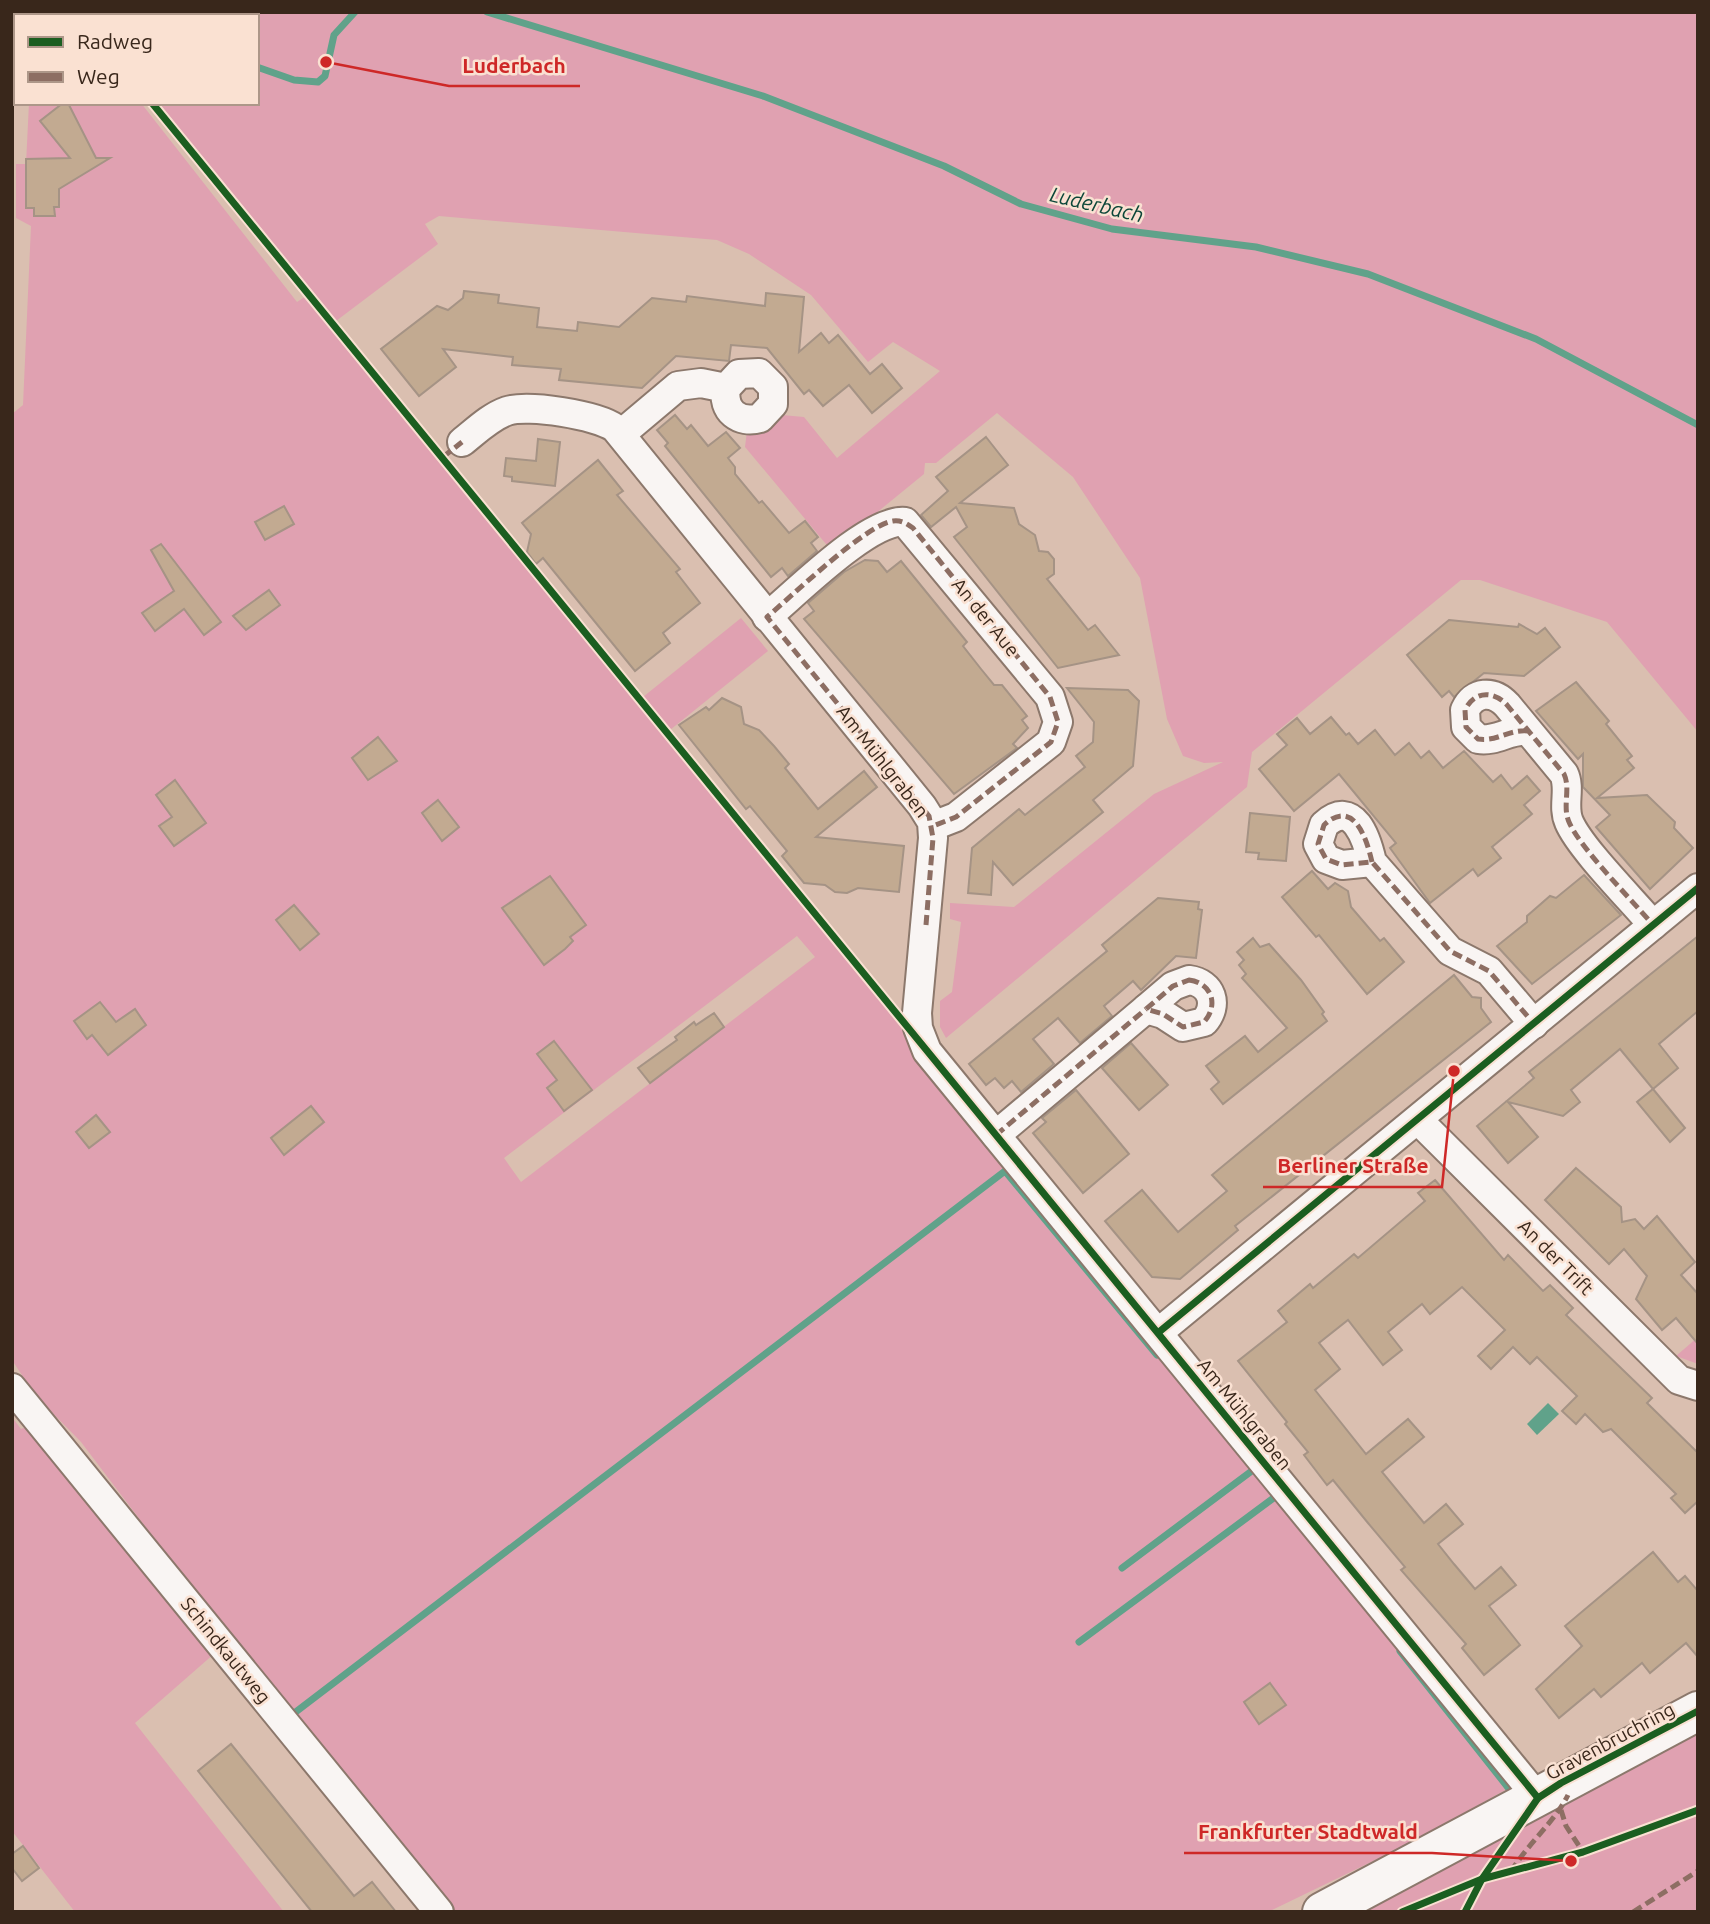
<svg xmlns="http://www.w3.org/2000/svg" width="1710" height="1924" font-family="Ubuntu,sans-serif">
	<style>
		.green { fill: #e0a1b1; fill-rule: evenodd }
		.water { fill: #60a28a }
		.lines { fill: none; stroke-linecap: round; stroke-linejoin: round }
		.stream { stroke: #60a28a; stroke-width: 7 }
		.building { fill: #c2aa91; stroke: #a59385; stroke-width: 2 }
		.street-casing { stroke: #8c786c; stroke-width: 32 }
		.secondary-casing { stroke: #8c786c; stroke-width: 42 }
		.street { stroke: #f9f5f3; stroke-width: 28 }
		.secondary { stroke: #f9f5f3; stroke-width: 38 }
		.quiet { stroke: #8d6e63; stroke-width: 5; stroke-dasharray: 10 5; stroke-linecap: butt }
		.cycleway-casing { stroke: #fae1d2; stroke-width: 11 }
		.cycleway { stroke: #1b5e20; stroke-width: 7 }
		.labels { text-anchor: middle; dominant-baseline: central; stroke-width: 5; stroke-linejoin: round; paint-order: stroke }
		.street-label { font-size: 19px; fill: #39271b; stroke: #fae1d2 }
		.water-label { font-size: 21px; font-style: italic; fill: #0c4739; stroke: #fae1d2 }
		.leader { fill: none; stroke: #ce2827; stroke-width: 2.5 }
		.callout-dot { fill: #ce2827; stroke: #fae1d2; stroke-width: 2.5 }
		.callout-label { font-size: 21px; text-anchor: middle; font-weight: bold; fill: #ce2827; stroke: #fae1d2; stroke-width: 5; stroke-linejoin: round; paint-order: stroke }
	</style>
	<rect width="100%" height="100%" fill="#dabfb0"/>
	<g class="green">
		<path d="M64,12H1698V732L1607,622L1480,580H1461L1252,752L1247,787L946,1038L940,1027V1001L952,992L961,922L950,919V903L1014,907L1154,794L1223,762L1204,763L1183,756L1167,719L1140,578L1073,477L997,413L936,463H925L924,474L831,550L745,447L747,431L782,415L804,417L837,458L940,371L893,342L868,362L811,295L749,254L717,240L439,216L425,224L438,244L336,321L159,103H257V16H72Z"/>
		<path d="M29,103H141L297,302L306,296L910,1036L1511,1787L1400,1848L1268,1912H450L248,1662L81,1442L35,1395L12,1360V414L23,405L31,226L16,218V164H26ZM797,936L815,957L521,1182L504,1158Z"/>
		<path d="M741,618L768,651L670,730L643,697Z"/>
		<path d="M1698,1337V1364L1676,1356Z"/>
		<path d="M12,1417L21,1429L31,1425L215,1653L135,1723L284,1912H75L12,1831Z"/>
		<path d="M1698,1725V1912H1345Z"/>
	</g>
	<path class="water" d="M1548,1403L1559,1414L1537,1435L1527,1424Z"/>
	<g class="lines">
		<g class="stream">
			<path d="M166,12L176,16"/>
			<path d="M487,12L763,96L944,166L1021,204L1112,229L1256,247L1368,274L1536,339L1698,425"/>
			<path d="M257,67L294,80L318,82L325,76L334,35L355,12"/>
			<path d="M1122,1568L1253,1470"/>
			<path d="M1079,1642L1275,1497"/>
			<path d="M1400,1651L1510,1790"/>
			<path d="M293,1714L1005,1171L1157,1355"/>
		</g>
	</g>
	<g class="building">
		<path d="M63,103H68L96,158H110L59,189V207H54L55,216H34V208H26V159L70,158L40,121Z"/>
		<path d="M464,291L499,295L498,303L539,308L537,327L577,331L578,322L619,327L652,298L686,302L687,296L765,306L766,293L804,297L799,352L821,333L829,343L838,335L870,374L882,364L902,388L872,413L849,385L823,406L809,390L804,394L767,348L731,345L729,361L676,356L642,388L559,380L561,369L512,365L513,357L443,349L456,367L419,396L381,349L437,306L448,310L463,298Z"/>
		<path d="M675,415L687,429L691,425L708,446L726,432L740,448L728,458L735,467V474L759,503L762,501L789,533L805,521L818,537L811,543L817,551L788,576L782,568L771,577L665,446L668,443L657,430Z"/>
		<path d="M986,437L1008,465L960,503L1014,508L1019,524L1035,535L1039,551L1048,552L1054,559V574L1047,579L1088,630L1095,625L1119,655L1058,668L954,537L967,527L956,507L931,527L921,515L948,491L936,477Z"/>
		<path d="M538,439L560,442L555,486L512,481V477L504,476L506,458L536,461Z"/>
		<path d="M598,460L623,491L617,495L680,569L676,572L700,603L663,633L670,643L635,671L543,558L536,564L527,552L531,534L522,523Z"/>
		<path d="M284,506L294,524L265,540L255,522Z"/>
		<path d="M161,544L221,622L204,635L184,609L155,631L142,613L174,591L151,550Z"/>
		<path d="M865,560L878,561L887,572L901,561L967,642L963,646L981,669L994,685H1002L1027,716L1022,720L1028,728L1013,744L1017,748L954,794L804,619L814,611L808,603L844,572Z"/>
		<path d="M269,590L280,605L246,630L233,616Z"/>
		<path d="M1449,620L1518,627L1519,624L1537,634L1545,628L1560,647L1524,676L1484,673L1454,697L1449,691L1442,697L1407,655Z"/>
		<path d="M1576,682L1609,721L1606,724L1632,756L1627,760L1634,768L1597,798L1647,795L1675,822L1674,828L1693,848L1650,889L1596,827L1610,815L1583,787V754L1578,759L1536,711Z"/>
		<path d="M1067,688L1128,690L1139,701L1133,766L1093,800L1103,812L1013,885L993,862L991,895L968,893L972,848L1019,809L1025,815L1085,767L1076,756L1093,742L1094,722Z"/>
		<path d="M722,698L741,707L744,724L759,730L774,746L789,764L785,768L818,809L864,771L877,787L816,837L904,846L899,892L858,888L847,893L835,892L825,885L804,883L782,856L787,851L750,806L746,809L679,725L706,707L709,710Z"/>
		<path d="M1331,717L1346,735L1349,733L1358,744L1375,730L1395,755L1409,743L1421,758L1429,751L1443,768L1464,751L1493,782L1501,775L1512,789L1527,776L1540,791L1524,805L1532,814L1492,847L1501,858L1478,876L1473,869L1430,903L1390,848L1396,843L1339,774L1294,811L1259,769L1287,745L1277,734L1297,718L1310,734Z"/>
		<path d="M378,737L397,761L368,780L352,758Z"/>
		<path d="M175,780L206,823L174,846L159,826L172,817L156,795Z"/>
		<path d="M438,800L459,827L442,841L422,813Z"/>
		<path d="M1250,813L1290,817L1286,861L1258,859L1259,853L1246,852Z"/>
		<path d="M1312,871L1328,889L1335,883L1348,891L1351,907L1380,941L1384,938L1404,962L1367,994L1319,935L1316,937L1282,897Z"/>
		<path d="M1584,875L1621,915L1532,984L1497,946L1527,922V916L1550,896L1556,898Z"/>
		<path d="M550,876L586,925L570,937L573,941L565,949L544,965L502,908Z"/>
		<path d="M1158,898L1199,902L1198,909L1202,910L1196,958L1176,956L1141,990L1133,981L1104,1006L1112,1016L1080,1043L1058,1018L1033,1039L1054,1064L1021,1092L1012,1081L1004,1088L995,1078L986,1085L969,1064L1107,951L1102,945Z"/>
		<path d="M294,905L319,934L300,950L276,920Z"/>
		<path d="M1698,936V1011L1659,1044L1678,1068L1653,1089L1620,1049L1571,1090L1580,1102L1563,1116L1508,1102L1538,1137L1508,1163L1477,1126L1534,1078L1529,1072Z"/>
		<path d="M1253,938L1260,947L1269,944L1301,980L1324,1012L1322,1014L1327,1021L1223,1104L1211,1089L1219,1082L1206,1066L1245,1036L1258,1052L1287,1028L1242,978L1246,974L1239,965L1244,960L1237,952Z"/>
		<path d="M1454,975L1472,997L1481,998V1008L1491,1022L1235,1226L1238,1230L1180,1279L1152,1277L1105,1221L1142,1190L1178,1232L1227,1191L1212,1175Z"/>
		<path d="M100,1002L116,1022L135,1009L146,1025L108,1055L92,1035L87,1039L74,1021Z"/>
		<path d="M714,1013L724,1027L650,1083L638,1068L677,1040L675,1037L694,1022L696,1025Z"/>
		<path d="M554,1041L592,1090L564,1111L547,1088L557,1080L537,1054Z"/>
		<path d="M1131,1043L1168,1085L1139,1110L1102,1068Z"/>
		<path d="M1653,1089L1685,1128L1670,1142L1637,1102Z"/>
		<path d="M1076,1090L1129,1154L1083,1193L1033,1133L1046,1122L1042,1118Z"/>
		<path d="M311,1106L324,1122L284,1155L271,1138Z"/>
		<path d="M96,1115L110,1132L89,1148L76,1132Z"/>
		<path d="M1576,1168L1621,1207L1622,1222L1635,1219L1644,1229L1657,1216L1695,1262L1681,1275L1698,1294V1344L1676,1318L1662,1330L1636,1299L1647,1276L1624,1249L1609,1264L1545,1200Z"/>
		<path d="M1435,1180L1504,1260L1508,1255L1543,1291L1550,1285L1573,1308L1566,1315L1652,1398L1647,1403L1698,1453V1501L1685,1513L1671,1498L1676,1494L1611,1429L1603,1432L1585,1414L1576,1424L1562,1411L1577,1396L1537,1357L1530,1364L1513,1347L1491,1369L1478,1356L1505,1330L1462,1287L1430,1314L1422,1304L1388,1332L1402,1350L1383,1365L1348,1320L1319,1343L1340,1369L1315,1390L1366,1454L1408,1419L1424,1437L1382,1472L1424,1523L1446,1504L1463,1524L1438,1544L1454,1564L1475,1589L1501,1567L1516,1585L1489,1606L1520,1645L1484,1675L1462,1648L1466,1644L1401,1570L1405,1567L1368,1523L1333,1480L1327,1485L1304,1455L1308,1452L1285,1424L1287,1422L1238,1361L1287,1322L1278,1311L1310,1284L1313,1288L1354,1254L1358,1258L1425,1201L1418,1193Z"/>
		<path d="M1653,1552L1678,1582L1685,1576L1698,1591V1657L1686,1643L1650,1673L1642,1663L1601,1697L1594,1689L1559,1718L1536,1689L1582,1646L1565,1626Z"/>
		<path d="M1270,1683L1286,1705L1259,1724L1244,1702Z"/>
		<path d="M231,1744L354,1896L372,1882L396,1912H312L198,1771Z"/>
		<path d="M23,1846L39,1868L22,1881L12,1868V1854Z"/>
	</g>
	<g class="lines">
		<defs>
			<g id="street">
				<path d="M621,434L678,386L701,383L726,388L739,374L759,373L773,387V404L760,418C739,424 722,411 726,388"/>
				<path d="M462,442C476,431 490,417 507,411C528,404 597,415 615,428L922,806L932,822L933,838L917,1013L918,1028L927,1051L1538,1798"/>
				<path d="M767,617C796,593 870,518 905,522L1050,697L1058,722L1051,742L956,817L933,826"/>
				<path d="M1528,731C1509,729 1497,742 1478,739L1466,727L1465,710C1474,691 1493,690 1507,705L1564,774C1571,789 1562,806 1569,822C1580,848 1632,900 1653,925"/>
				<path d="M1372,862C1367,840 1354,797 1324,825L1318,844L1326,859L1342,865L1372,862L1450,951L1489,971L1534,1024"/>
				<path d="M1189,980C1212,983 1219,1005 1204,1022L1183,1027L1163,1014L1146,1009L1173,986Z"/>
				<path d="M1418,1120L1679,1380L1698,1386"/>
				<path d="M996,1135L1146,1009"/>
				<path d="M1159,1332L1698,888"/>
				<path d="M12,1388L439,1912"/>
			</g>
			<path id="secondary" d="M1322,1912L1698,1711"/>
		</defs>
		<use href="#street" class="street-casing"/>
		<use href="#secondary" class="secondary-casing"/>
		<use href="#street" class="street"/>
		<use href="#secondary" class="secondary"/>
		<g class="quiet">
			<path d="M50,12L60,16"/>
			<path d="M443,457L462,442"/>
			<path d="M1528,731C1509,729 1497,742 1478,739L1466,727L1465,710C1474,691 1493,690 1507,705L1564,774C1571,789 1562,806 1569,822C1580,848 1632,900 1653,925"/>
			<path d="M1372,862C1367,840 1354,797 1324,825L1318,844L1326,859L1342,865L1372,862L1450,951L1489,971L1534,1024"/>
			<path d="M926,925L933,838L929,816L767,617C792,596 865,525 893,521C901,520 906,523 913,528L1050,697L1058,722L1051,742L956,817L933,826"/>
			<path d="M1189,980C1212,983 1219,1005 1204,1022L1183,1027L1163,1014L1146,1009L1173,986Z"/>
			<path d="M996,1135L1146,1009"/>
			<path d="M1561,1810L1566,1826L1583,1852"/>
			<path d="M1511,1872C1527,1844 1554,1823 1568,1795"/>
			<path d="M1633,1912L1698,1871"/>
		</g>
		<defs>
			<g id="cycleway">
				<path d="M152,103L1538,1798"/>
				<path d="M1159,1332L1698,888"/>
				<path d="M1402,1912L1482,1879L1583,1852L1698,1810"/>
				<path d="M1465,1912L1482,1879L1538,1798L1561,1783L1698,1711"/>
			</g>
		</defs>
		<use href="#cycleway" class="cycleway-casing"/>
		<use href="#cycleway" class="cycleway"/>
	</g>
	<g class="labels">
		<g class="street-label">
			<text transform="translate(986 617) rotate(51)">An der Aue</text>
			<text transform="translate(883 761) rotate(52)">Am Mühlgraben</text>
			<text transform="translate(1556 1257) rotate(45)">An der Trift</text>
			<text transform="translate(1245 1414) rotate(51)">Am Mühlgraben</text>
			<text transform="translate(226 1650) rotate(51)">Schindkautweg</text>
			<text transform="translate(1610 1741) rotate(-28)">Gravenbruchring</text>
		</g>
		<g class="water-label">
			<text transform="translate(1097 204) rotate(13)">Luderbach</text>
		</g>
	</g>
	<path class="leader" d="M326 62L449 86H580M1454 1071L1442 1187H1263M1571 1861L1432 1853H1184"/>
	<g class="callout-dot">
		<circle cx="326" cy="62" r="7"/>
		<circle cx="1454" cy="1071" r="7"/>
		<circle cx="1571" cy="1861" r="7"/>
	</g>
	<g class="callout-label">
		<text x="514" y="73">Luderbach</text>
		<text x="1353" y="1173">Berliner Straße</text>
		<text x="1308" y="1839">Frankfurter Stadtwald</text>
	</g>
	<rect width="1710" height="1924" fill="none" stroke="#39271b" stroke-width="28"/>
	<rect x="14" y="14" width="245" height="91" fill="#fae1d2" stroke="#ad9789" stroke-width="2"/>
	<rect x="28" y="37" width="35" height="10" fill="#1b5e20" stroke="#ad9789" stroke-width="2"/>
	<text x="77" y="49" font-size="21" fill="#39271b">Radweg</text>
	<rect x="28" y="72" width="35" height="10" fill="#8d6e63" stroke="#ad9789" stroke-width="2"/>
	<text x="77" y="84" font-size="21" fill="#39271b">Weg</text>
</svg>
